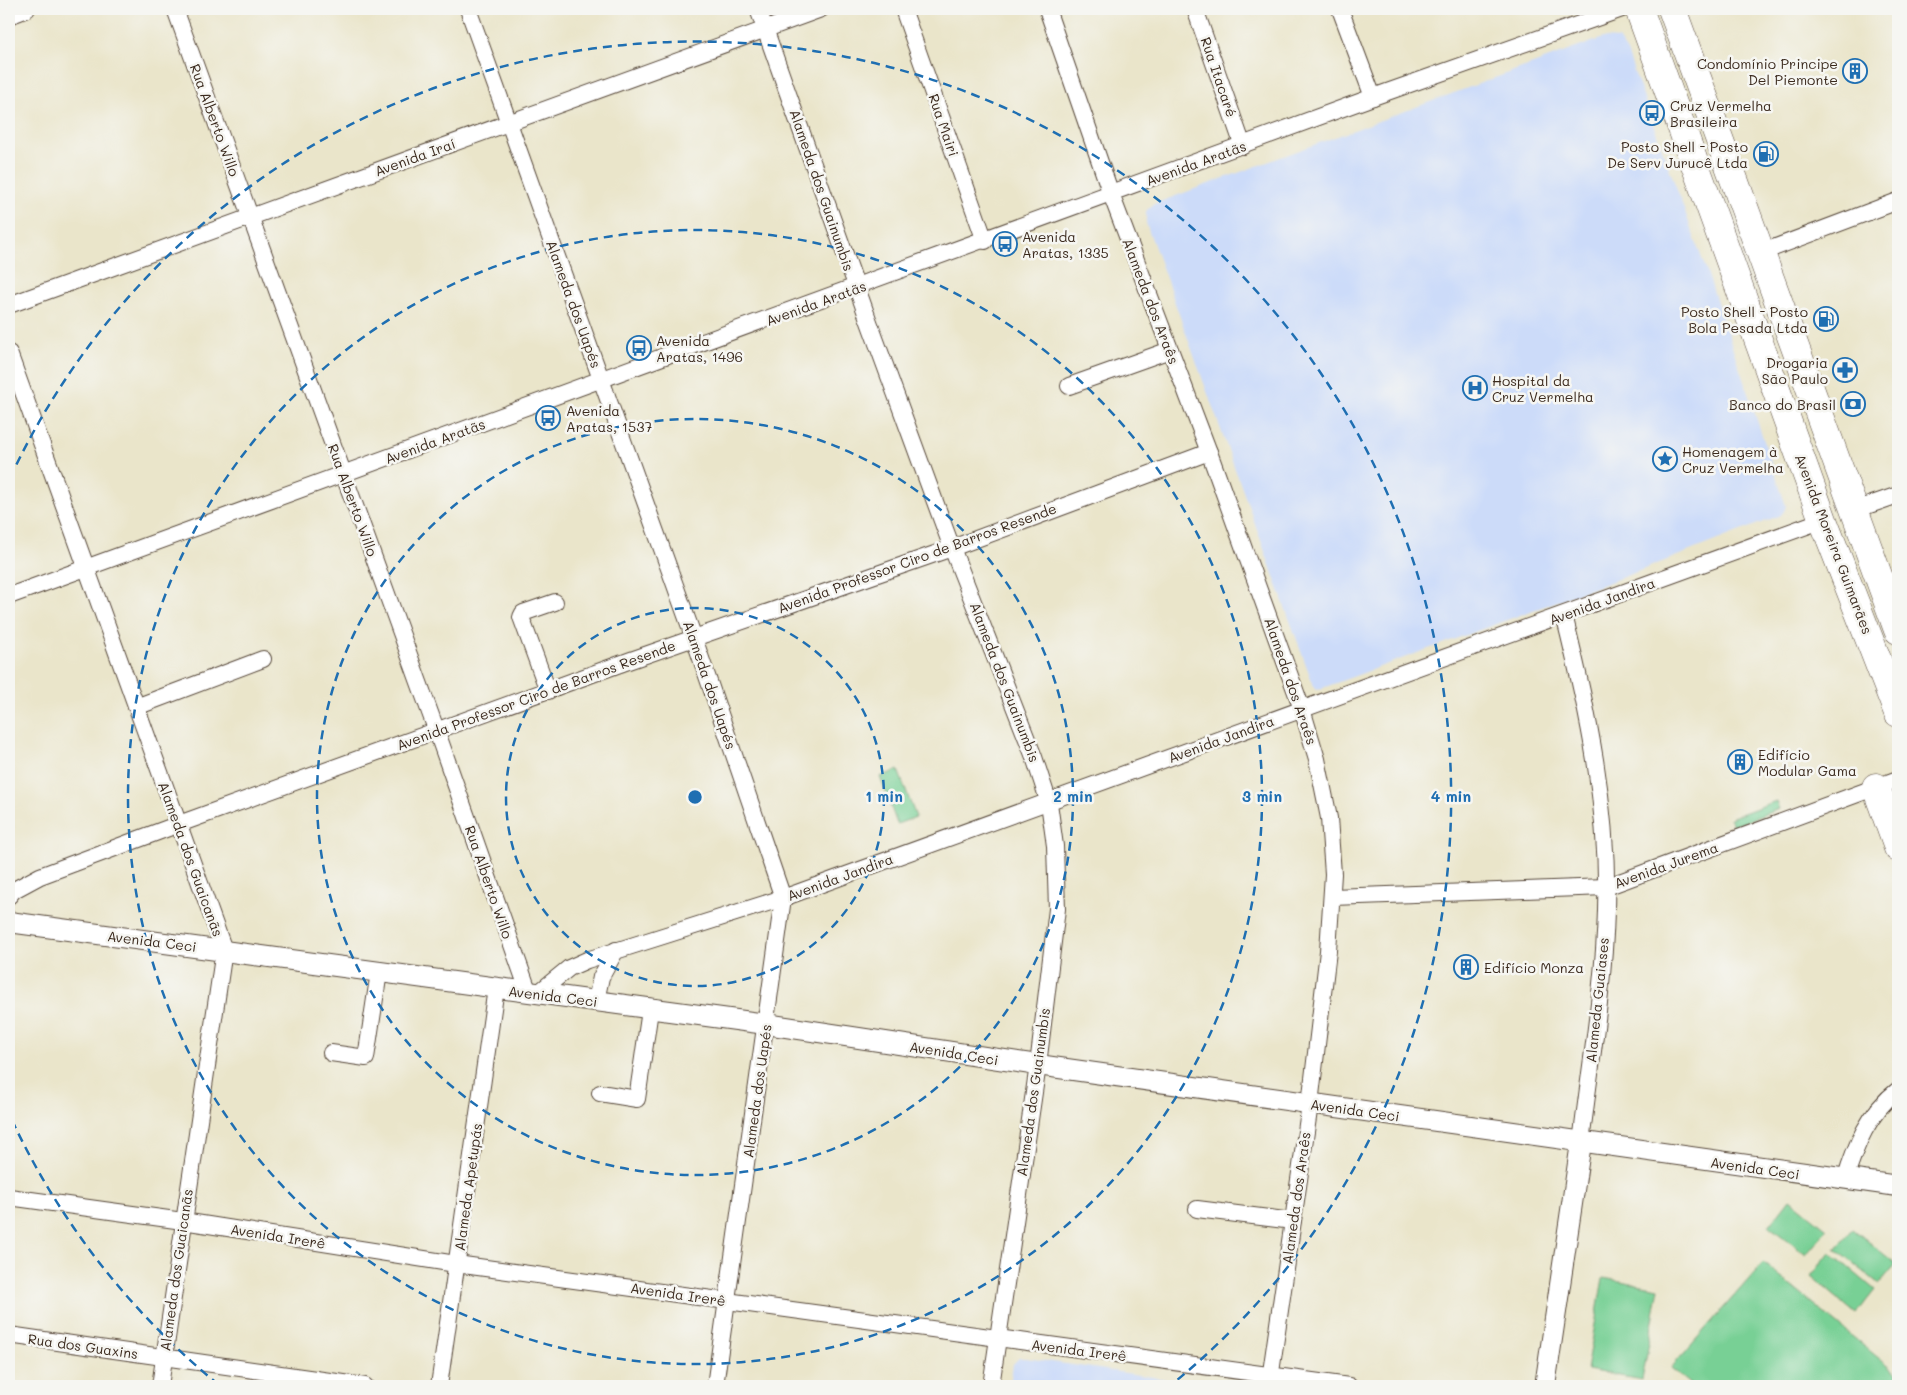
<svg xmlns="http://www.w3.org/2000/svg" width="1907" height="1395" font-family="Mali,sans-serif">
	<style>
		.built { fill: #ccdbf9 }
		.garden { fill: #78d095; stroke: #5a7d5a }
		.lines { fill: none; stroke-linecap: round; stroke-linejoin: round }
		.minor-casing { stroke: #554638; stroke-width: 18 }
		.tertiary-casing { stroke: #554638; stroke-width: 22 }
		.trunk-casing { stroke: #554638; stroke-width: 29 }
		.minor { stroke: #fff; stroke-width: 16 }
		.tertiary { stroke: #fff; stroke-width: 20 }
		.trunk { stroke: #fff; stroke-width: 28 }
		.ring { fill: none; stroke: #1f6fb2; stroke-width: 2.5; stroke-dasharray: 9 6 }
		.labels { text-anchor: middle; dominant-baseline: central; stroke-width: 5; stroke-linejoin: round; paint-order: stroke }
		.poi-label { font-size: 14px; fill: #3b2a1e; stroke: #f6f6f2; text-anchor: start }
		.street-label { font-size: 14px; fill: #3b2a1e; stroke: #f6f6f2 }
		.centre { fill: #1f6fb2; stroke: #f6f6f2; stroke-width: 2.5 }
		.ring-label { font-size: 15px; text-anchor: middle; font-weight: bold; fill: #1f6fb2; stroke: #f6f6f2; stroke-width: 5; stroke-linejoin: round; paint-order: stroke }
	</style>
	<rect width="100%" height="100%" fill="#f6f6f2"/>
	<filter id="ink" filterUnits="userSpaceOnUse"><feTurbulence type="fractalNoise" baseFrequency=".02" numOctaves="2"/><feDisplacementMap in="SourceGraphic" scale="10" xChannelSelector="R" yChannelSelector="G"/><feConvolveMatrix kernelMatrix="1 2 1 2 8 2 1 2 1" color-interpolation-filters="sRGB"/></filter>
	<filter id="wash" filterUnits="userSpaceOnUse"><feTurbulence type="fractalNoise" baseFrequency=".0096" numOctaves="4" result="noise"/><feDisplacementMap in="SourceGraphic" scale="20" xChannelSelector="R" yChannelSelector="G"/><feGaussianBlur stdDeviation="1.12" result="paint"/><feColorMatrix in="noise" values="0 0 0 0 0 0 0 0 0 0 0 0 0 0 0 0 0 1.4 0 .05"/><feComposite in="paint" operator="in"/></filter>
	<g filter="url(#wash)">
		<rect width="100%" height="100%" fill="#eae5ca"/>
		<g class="built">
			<path d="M1603,38L1618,39L1627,52L1708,275L1786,506L1784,511L1781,515L1634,573L1317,690L1314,687L1146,223V211L1154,204Z"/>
			<path d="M1019,1358H1026L1212,1386H1010L1013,1364Z"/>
		</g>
		<g class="garden">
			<path d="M898,770L916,817L897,824L880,777Z"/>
			<path d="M1776,801L1779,809L1733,826L1730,818Z"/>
			<path d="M1790,1199L1827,1229L1806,1255L1769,1226Z"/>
			<path d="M1853,1229L1896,1264L1879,1284L1836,1249Z"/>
			<path d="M1830,1252L1875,1290L1856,1314L1811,1276Z"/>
			<path d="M1763,1263L1898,1374V1386H1693L1671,1368Z"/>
			<path d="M1603,1278L1659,1288L1642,1380L1587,1370Z"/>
		</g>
	</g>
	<g filter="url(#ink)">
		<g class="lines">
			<defs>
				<g id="minor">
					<path d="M175,9L437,732L529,993"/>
					<path d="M468,9L694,638L783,898L715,1386"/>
					<path d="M758,9L868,319L952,548L1034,757L1049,803L1055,846L1057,909L1038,1065L991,1386"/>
					<path d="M903,9L985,241"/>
					<path d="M1047,9L1111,194L1209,452L1302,709L1317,759L1329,818L1333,874L1328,951L1310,1104L1269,1386"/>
					<path d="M1195,9L1243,146"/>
					<path d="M1340,9L1373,97"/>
					<path d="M9,16L27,9"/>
					<path d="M1760,253L1898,201"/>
					<path d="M9,305L821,9"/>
					<path d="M9,353L224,950L160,1386"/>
					<path d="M1069,386L1170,350"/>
					<path d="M1855,510L1898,495"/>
					<path d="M9,596L1373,97L1622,9"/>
					<path d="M1564,615C1588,711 1609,809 1606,910C1604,988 1590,1066 1581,1143"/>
					<path d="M548,691L521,617L523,613L555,602"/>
					<path d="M136,707L263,659"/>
					<path d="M9,896L14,890L40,876L179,824L631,660L952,548L1209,452"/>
					<path d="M1332,897L1606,887L1898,779"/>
					<path d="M537,994L569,968L587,960L783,898L1823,520"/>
					<path d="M596,1001L601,977L616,950"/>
					<path d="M331,1053L366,1058L379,972"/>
					<path d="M600,1093L637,1099L650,1010"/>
					<path d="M1845,1180C1855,1146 1869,1112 1898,1090"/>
					<path d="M9,1197L183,1221L456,1264L1349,1386"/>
					<path d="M1197,1209L1293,1221"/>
					<path d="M9,1335L365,1386"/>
					<path d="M439,1386L496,988"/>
				</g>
				<g id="tertiary">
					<path d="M9,922L766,1024L1038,1065L1898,1186"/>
					<path d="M1545,1386L1581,1143"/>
				</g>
				<g id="trunk">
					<path d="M1639,9L1823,520L1898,713"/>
					<path d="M1672,9L1898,630"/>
					<path d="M1876,787L1898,848"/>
				</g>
			</defs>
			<use href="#minor" class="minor-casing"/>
			<use href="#tertiary" class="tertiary-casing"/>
			<use href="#trunk" class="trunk-casing"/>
			<use href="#minor" class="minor"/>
			<use href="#tertiary" class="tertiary"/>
			<use href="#trunk" class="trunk"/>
		</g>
	</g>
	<g class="ring">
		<circle cx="695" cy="797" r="189"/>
		<circle cx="695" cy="797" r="378"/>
		<circle cx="695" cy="797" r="567"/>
		<path d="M219 1385A756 756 0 0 1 10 1116M10 478A756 756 0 1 1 1171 1385"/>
	</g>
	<defs>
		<symbol id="building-ring" viewBox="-11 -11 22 22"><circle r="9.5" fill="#f6f6f2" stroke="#1f6fb2" stroke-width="1.5"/><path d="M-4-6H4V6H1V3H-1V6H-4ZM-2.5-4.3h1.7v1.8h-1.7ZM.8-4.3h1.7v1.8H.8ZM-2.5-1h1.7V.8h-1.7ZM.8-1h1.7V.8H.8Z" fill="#1f6fb2"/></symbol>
		<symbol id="bus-ring" viewBox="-11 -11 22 22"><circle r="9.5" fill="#f6f6f2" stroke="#1f6fb2" stroke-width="1.5"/><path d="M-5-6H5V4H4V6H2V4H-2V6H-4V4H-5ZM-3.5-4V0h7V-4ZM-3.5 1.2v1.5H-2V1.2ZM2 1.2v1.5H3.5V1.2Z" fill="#1f6fb2"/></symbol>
		<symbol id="fuel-ring" viewBox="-11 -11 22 22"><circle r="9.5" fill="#f6f6f2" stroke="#1f6fb2" stroke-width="1.5"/><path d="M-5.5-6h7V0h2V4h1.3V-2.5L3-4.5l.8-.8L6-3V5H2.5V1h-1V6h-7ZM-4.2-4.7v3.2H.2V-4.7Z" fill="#1f6fb2"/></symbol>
		<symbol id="pharmacy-ring" viewBox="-11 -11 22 22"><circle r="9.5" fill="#f6f6f2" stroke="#1f6fb2" stroke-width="1.5"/><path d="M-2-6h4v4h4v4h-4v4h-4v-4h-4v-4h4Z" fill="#1f6fb2"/></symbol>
		<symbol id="hospital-ring" viewBox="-11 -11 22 22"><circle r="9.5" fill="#f6f6f2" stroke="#1f6fb2" stroke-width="1.5"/><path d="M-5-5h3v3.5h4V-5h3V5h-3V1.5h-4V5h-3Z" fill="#1f6fb2"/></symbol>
		<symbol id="bank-ring" viewBox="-11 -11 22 22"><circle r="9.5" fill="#f6f6f2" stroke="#1f6fb2" stroke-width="1.5"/><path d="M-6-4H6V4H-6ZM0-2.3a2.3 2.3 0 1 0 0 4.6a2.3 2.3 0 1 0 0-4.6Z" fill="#1f6fb2"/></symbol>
		<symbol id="sight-ring" viewBox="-11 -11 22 22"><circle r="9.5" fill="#f6f6f2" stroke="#1f6fb2" stroke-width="1.5"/><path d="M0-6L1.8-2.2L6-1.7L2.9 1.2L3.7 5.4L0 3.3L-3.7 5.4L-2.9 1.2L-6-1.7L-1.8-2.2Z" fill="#1f6fb2"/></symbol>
	</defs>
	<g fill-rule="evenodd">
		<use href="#building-ring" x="1841" y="57" width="28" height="28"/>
		<use href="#bus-ring" x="1638" y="99" width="28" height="28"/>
		<use href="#fuel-ring" x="1752" y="140" width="28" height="28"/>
		<use href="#bus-ring" x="991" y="230" width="28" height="28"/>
		<use href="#fuel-ring" x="1812" y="305" width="28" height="28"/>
		<use href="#bus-ring" x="625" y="334" width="28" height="28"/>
		<use href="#pharmacy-ring" x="1831" y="356" width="28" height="28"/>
		<use href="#hospital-ring" x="1461" y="374" width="28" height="28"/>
		<use href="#bank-ring" x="1839" y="390" width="28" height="28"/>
		<use href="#bus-ring" x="534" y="404" width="28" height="28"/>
		<use href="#sight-ring" x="1651" y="445" width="28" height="28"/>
		<use href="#building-ring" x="1726" y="748" width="28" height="28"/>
		<use href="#building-ring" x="1452" y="953" width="28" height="28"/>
	</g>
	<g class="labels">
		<g class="poi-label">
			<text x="1838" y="63" text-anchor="end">Condomínio Principe<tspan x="1838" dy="16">Del Piemonte</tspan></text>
			<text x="1670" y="105">Cruz Vermelha<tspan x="1670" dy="16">Brasileira</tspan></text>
			<text x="1748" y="146" text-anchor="end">Posto Shell - Posto<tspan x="1748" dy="16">De Serv Jurucê Ltda</tspan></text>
			<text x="1022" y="236">Avenida<tspan x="1022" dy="16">Aratas, 1335</tspan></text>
			<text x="1808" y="311" text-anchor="end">Posto Shell - Posto<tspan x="1808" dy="16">Bola Pesada Ltda</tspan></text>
			<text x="656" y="340">Avenida<tspan x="656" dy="16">Aratas, 1496</tspan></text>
			<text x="1828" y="362" text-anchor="end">Drogaria<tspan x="1828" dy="16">São Paulo</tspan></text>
			<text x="1492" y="380">Hospital da<tspan x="1492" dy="16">Cruz Vermelha</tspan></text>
			<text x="1836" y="404" text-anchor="end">Banco do Brasil</text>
			<text x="566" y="410">Avenida<tspan x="566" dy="16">Aratas, 1537</tspan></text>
			<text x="1682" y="451">Homenagem à<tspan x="1682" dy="16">Cruz Vermelha</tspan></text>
			<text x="1758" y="754">Edifício<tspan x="1758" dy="16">Modular Gama</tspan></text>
			<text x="1484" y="967">Edifício Monza</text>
		</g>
		<g class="street-label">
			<text transform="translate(1219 77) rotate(71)">Rua Itacaré</text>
			<text transform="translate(215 120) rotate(70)">Rua Alberto Willo</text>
			<text transform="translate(944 125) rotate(71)">Rua Mairi</text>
			<text transform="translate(415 157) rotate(-20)">Avenida Iraí</text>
			<text transform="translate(1196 163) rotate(-20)">Avenida Aratãs</text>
			<text transform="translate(822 190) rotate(71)">Alameda dos Guainumbis</text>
			<text transform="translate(1151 301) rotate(69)">Alameda dos Araês</text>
			<text transform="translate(816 303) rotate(-20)">Avenida Aratãs</text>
			<text transform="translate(574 304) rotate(70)">Alameda dos Uapés</text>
			<text transform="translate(435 441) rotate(-20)">Avenida Aratãs</text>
			<text transform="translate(353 500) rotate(70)">Rua Alberto Willo</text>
			<text transform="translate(1834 544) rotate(69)">Avenida Moreira Guimarães</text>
			<text transform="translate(917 558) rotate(-20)">Avenida Professor Ciro de Barros Resende</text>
			<text transform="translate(1602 601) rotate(-20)">Avenida Jandira</text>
			<text transform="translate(1291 681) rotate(71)">Alameda dos Araês</text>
			<text transform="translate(1005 682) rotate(69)">Alameda dos Guainumbis</text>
			<text transform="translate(710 685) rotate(71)">Alameda dos Uapés</text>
			<text transform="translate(536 695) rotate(-20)">Avenida Professor Ciro de Barros Resende</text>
			<text transform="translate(1221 739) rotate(-20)">Avenida Jandira</text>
			<text transform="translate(191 859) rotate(70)">Alameda dos Guaicanãs</text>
			<text transform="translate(1666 865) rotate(-20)">Avenida Jurema</text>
			<text transform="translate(840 877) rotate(-20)">Avenida Jandira</text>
			<text transform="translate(489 882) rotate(71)">Rua Alberto Willo</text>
			<text transform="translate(152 941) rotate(7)">Avenida Ceci</text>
			<text transform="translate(553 996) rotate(7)">Avenida Ceci</text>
			<text transform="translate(1597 1000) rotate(-84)">Alameda Guaiases</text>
			<text transform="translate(954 1053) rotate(9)">Avenida Ceci</text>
			<text transform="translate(757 1091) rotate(-82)">Alameda dos Uapés</text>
			<text transform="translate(1033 1092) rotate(-82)">Alameda dos Guainumbis</text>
			<text transform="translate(1355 1110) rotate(8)">Avenida Ceci</text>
			<text transform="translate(1755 1168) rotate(8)">Avenida Ceci</text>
			<text transform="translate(468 1187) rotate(-82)">Alameda Apetupás</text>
			<text transform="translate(1296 1198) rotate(-82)">Alameda dos Araês</text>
			<text transform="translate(278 1236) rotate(9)">Avenida Irerê</text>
			<text transform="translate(176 1270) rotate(-82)">Alameda dos Guaicanãs</text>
			<text transform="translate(678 1294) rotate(8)">Avenida Irerê</text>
			<text transform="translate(83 1346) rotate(8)">Rua dos Guaxins</text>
			<text transform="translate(1079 1350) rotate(7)">Avenida Irerê</text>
		</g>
	</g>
	<circle cx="695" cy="797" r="8" class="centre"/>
	<g class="ring-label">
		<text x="884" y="802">1 min</text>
		<text x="1073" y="802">2 min</text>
		<text x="1262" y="802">3 min</text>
		<text x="1451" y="802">4 min</text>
	</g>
	<rect width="1907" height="1395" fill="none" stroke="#f6f6f2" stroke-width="30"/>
</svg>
